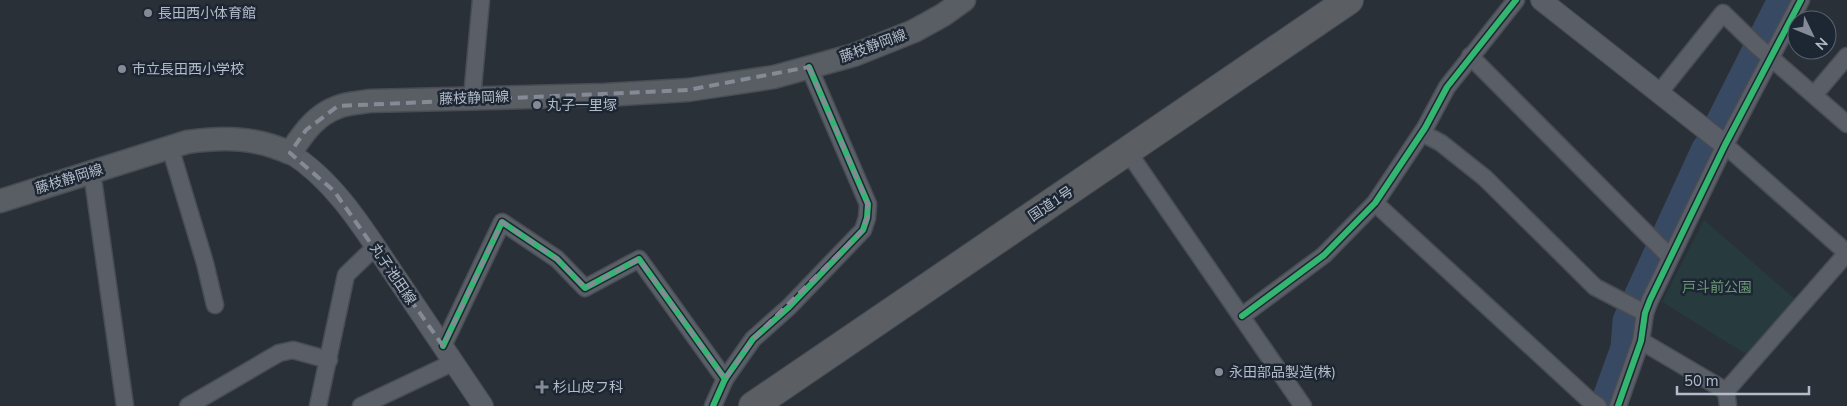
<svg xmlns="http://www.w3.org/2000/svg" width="1847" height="406" font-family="'Nunito Sans','Noto Sans JP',sans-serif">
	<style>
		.green { fill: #273a3e }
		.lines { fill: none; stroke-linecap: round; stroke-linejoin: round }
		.river { stroke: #384963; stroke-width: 31 }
		.minor-casing { stroke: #484c53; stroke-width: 19 }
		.tertiary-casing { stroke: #484c53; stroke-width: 22 }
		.secondary-casing { stroke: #484c53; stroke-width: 25 }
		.trunk-casing { stroke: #474c53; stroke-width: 30 }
		.minor { stroke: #5a5e66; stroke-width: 16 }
		.tertiary { stroke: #5a5e66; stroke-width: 20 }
		.secondary { stroke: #595d64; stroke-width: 22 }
		.trunk { stroke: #5b5f64; stroke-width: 28 }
		.cycleway-casing { stroke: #1d2633; stroke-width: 9 }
		.cycleway { stroke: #33b770; stroke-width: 6 }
		.marked { fill: none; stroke: #848b96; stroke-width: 4; stroke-dasharray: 10 6; stroke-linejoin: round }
		.poi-dot { fill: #848b96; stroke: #1d2633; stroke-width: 2 }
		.labels { text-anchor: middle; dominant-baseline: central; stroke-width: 5; stroke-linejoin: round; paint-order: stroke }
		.poi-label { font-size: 14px; fill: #b4bcc9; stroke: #1d2633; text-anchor: start }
		.street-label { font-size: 14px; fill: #b4bcc9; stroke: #1d2633 }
		.park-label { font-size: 14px; fill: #6b9a76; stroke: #1d2633 }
	</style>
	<rect width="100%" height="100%" fill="#2a3038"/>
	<path class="green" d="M1704,220L1795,299L1749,356L1662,302Z"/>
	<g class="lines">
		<g class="river">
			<path d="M1720,125L1783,0"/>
			<path d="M1605,406L1626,348L1628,321L1707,149"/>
		</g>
		<defs>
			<g id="minor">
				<path d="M1470,56L1670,257"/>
				<path d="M1659,93L1723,13L1755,44L1847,124"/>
				<path d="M1814,95L1847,56"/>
				<path d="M472,98L481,0"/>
				<path d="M1422,133L1441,143L1485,178L1595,287L1645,313"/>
				<path d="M1725,145L1847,253"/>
				<path d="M170,147L205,263L215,305"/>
				<path d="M1128,152L1303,406"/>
				<path d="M92,172L125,406"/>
				<path d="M1375,203L1589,400L1598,406"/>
				<path d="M1242,316L1324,255L1375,203L1425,128L1447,87L1516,0"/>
				<path d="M1641,341L1726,391"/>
				<path d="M443,346L502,222L557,259L585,288L639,259L725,379"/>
				<path d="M188,406L279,353L293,350L329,360"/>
				<path d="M318,406L346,275L375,247"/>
				<path d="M361,406L454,362"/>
				<path d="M713,406L725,379L753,339L789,307L863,230L867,218L868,204L809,67"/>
				<path d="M1618,406L1641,341L1645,313L1650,300L1725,145L1801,0"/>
				<path d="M1728,406L1726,391L1847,253"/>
			</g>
			<g id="tertiary">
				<path d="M1541,0L1725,145"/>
				<path d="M290,153C337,182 368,236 398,280C426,322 455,364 483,406"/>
			</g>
			<path id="secondary" d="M0,201L187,142C225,137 255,137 290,153C303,134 315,115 338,107C347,103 359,103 369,101L605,95L688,90L774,77L854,55L914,31L943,15L964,0"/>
			<path id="trunk" d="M753,406L1349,0"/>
		</defs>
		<use href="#minor" class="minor-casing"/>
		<use href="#tertiary" class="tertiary-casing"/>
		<use href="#secondary" class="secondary-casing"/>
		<use href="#trunk" class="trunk-casing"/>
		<use href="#minor" class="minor"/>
		<use href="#tertiary" class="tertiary"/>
		<use href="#secondary" class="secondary"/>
		<use href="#trunk" class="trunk"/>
		<defs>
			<g id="cycleway">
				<path d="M1242,316L1324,255L1375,203L1425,128L1447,87L1516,0"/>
				<path d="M443,346L502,222L557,259L585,288L639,259L725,379"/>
				<path d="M713,406L725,379L753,339L789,307L863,230L867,218L868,204L809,67"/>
				<path d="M1618,406L1641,341L1645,313L1650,300L1725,145L1801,0"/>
			</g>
		</defs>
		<use href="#cycleway" class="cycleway-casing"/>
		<use href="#cycleway" class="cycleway"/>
	</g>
	<path class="marked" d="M809,67L868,204L867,218L863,230L753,339L725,379L639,259L585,288L557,259L502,222L443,346L334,191L290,153L306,130L338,106L688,90Z"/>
	<g class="poi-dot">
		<circle cx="148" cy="13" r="5"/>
		<circle cx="122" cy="69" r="5"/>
		<circle cx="537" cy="105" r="5"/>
		<circle cx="1219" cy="372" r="5"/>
		<path d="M539.5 379.5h5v5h5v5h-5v5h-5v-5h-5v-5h5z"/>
	</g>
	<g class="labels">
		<g class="poi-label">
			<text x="158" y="13">長田西小体育館</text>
			<text x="132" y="69">市立長田西小学校</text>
			<text x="547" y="105">丸子一里塚</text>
			<text x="1229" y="372">永田部品製造(株)</text>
			<text x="553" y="387">杉山皮フ科</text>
		</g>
		<g class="street-label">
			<text transform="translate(873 46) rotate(-20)">藤枝静岡線</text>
			<text transform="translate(474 98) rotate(-2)">藤枝静岡線</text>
			<text transform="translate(69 179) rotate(-17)">藤枝静岡線</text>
			<text transform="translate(1051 204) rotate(-34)">国道1号</text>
			<text transform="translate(393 274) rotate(56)">丸子池田線</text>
		</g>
		<g class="park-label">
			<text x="1717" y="287">戸斗前公園</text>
		</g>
	</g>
	<g transform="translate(1812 35) rotate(133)"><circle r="24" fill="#1d2633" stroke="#59626f"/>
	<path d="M0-4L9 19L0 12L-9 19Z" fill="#848b96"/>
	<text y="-8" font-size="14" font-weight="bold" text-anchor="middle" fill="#b4bcc9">N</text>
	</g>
	<path d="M1677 386v8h132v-8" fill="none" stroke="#b4bcc9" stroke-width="2.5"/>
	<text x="1684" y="386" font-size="15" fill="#b4bcc9" stroke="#1d2633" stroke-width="4" paint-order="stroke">50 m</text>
</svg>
